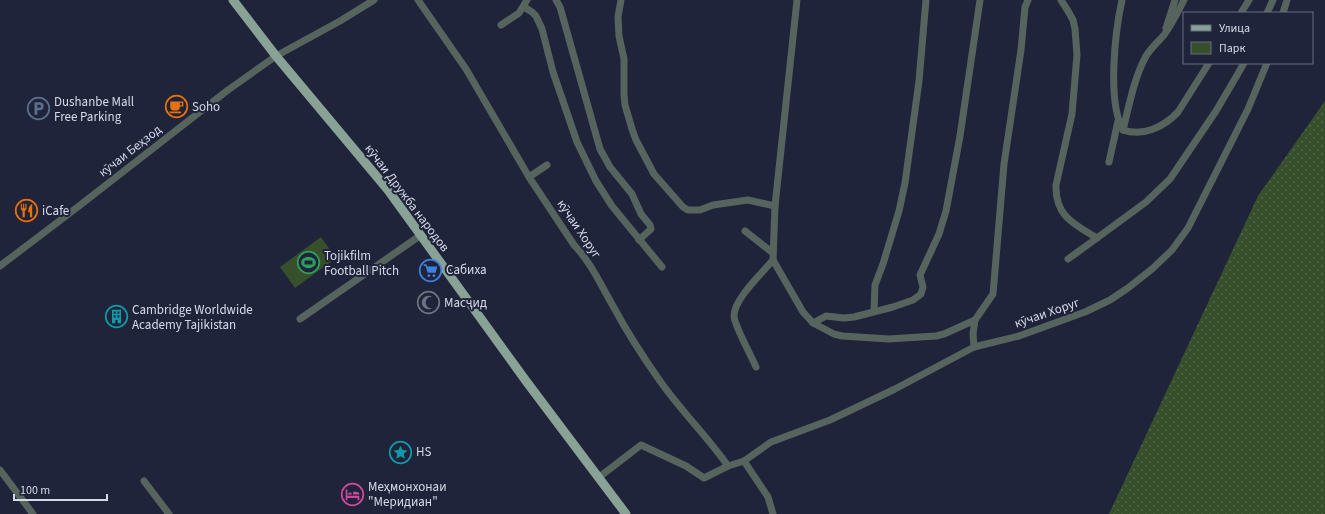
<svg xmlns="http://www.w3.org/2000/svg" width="1325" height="514" font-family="'Source Sans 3',sans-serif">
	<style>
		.green { fill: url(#green-dots) }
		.pitch { fill: #384f2b }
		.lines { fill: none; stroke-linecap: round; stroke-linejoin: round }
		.minor { stroke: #57645e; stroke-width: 7 }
		.major { stroke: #88a295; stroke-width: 9 }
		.labels { text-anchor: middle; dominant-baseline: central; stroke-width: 4; stroke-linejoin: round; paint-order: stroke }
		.poi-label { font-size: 13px; fill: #d5d9e8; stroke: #20243a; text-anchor: start }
		.street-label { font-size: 13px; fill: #d5d9e8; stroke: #20243a }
	</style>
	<defs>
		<pattern id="green-dots" width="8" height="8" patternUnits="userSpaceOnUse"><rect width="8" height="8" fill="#384f2b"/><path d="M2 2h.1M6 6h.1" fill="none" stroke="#54684a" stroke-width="1.8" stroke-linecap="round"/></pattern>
	</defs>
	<rect width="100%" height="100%" fill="#20243a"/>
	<path class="green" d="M1325,101V514H1109L1258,196Z"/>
	<path class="pitch" d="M321,237L336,258L295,288L280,267Z"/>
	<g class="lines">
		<g class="minor">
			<path d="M418,0L466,69L529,177L574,245C590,261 602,287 613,306C627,332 643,357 660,381C681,411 707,436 728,466"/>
			<path d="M556,0L560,7L600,149L610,167L632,194L641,214L650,225L651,229L639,240"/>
			<path d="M621,0L618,17L619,36L624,59V95L625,105L632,129L636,140L654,174L683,207L688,210H700L713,205L748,200L775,206"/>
			<path d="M797,0L775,206L773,260L803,312L813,323L826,316L844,318L854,317L893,307L913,300L921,294L923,287L920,275L939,234L946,211L960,136L980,0"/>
			<path d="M1061,0L1068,11L1073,20L1075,29L1077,55L1072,114L1056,185C1055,216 1074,224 1097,238L1068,259"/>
			<path d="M1122,0C1115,32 1107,101 1123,130C1143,137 1164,127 1178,112L1209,63"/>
			<path d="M524,7L532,12L536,16L542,29L553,72L577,142L596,181L612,206L662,267"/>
			<path d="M1241,13L1249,0"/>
			<path d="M1267,13L1273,0"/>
			<path d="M1283,13L1287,0"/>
			<path d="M501,25L519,13L527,0"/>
			<path d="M1166,28L1175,0"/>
			<path d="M1123,130C1129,106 1134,78 1146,56C1151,48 1158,42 1164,35C1172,24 1178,12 1184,0"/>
			<path d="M1109,162L1118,121"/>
			<path d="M529,177L547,165"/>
			<path d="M745,231L773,253"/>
			<path d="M1097,238L1146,202L1170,179L1216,111L1236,77L1244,63"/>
			<path d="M0,266L79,206L228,90L276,56L340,21L374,0"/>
			<path d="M874,311L875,285L883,264L899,211L905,183L919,81L926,0"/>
			<path d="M300,319L421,235"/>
			<path d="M813,323L834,334L842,336L889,339L936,336L944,334L975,320"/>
			<path d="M974,347L973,334L975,320L993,294L1004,164L1021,50L1025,7L1028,0"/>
			<path d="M756,367C752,357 734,325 734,316C734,299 762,273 773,260"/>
			<path d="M744,461L768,497L773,514"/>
			<path d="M0,470L33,514"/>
			<path d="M598,478L641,445L686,466L704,478L728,466L744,461L771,442L830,420L895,389L974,347L1019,336L1085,312L1110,300L1128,288L1152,269L1172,250L1188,228L1248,109L1267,63"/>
			<path d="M144,481L169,514"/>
		</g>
		<path class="major" d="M233,0L276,56L388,190L526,381L626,514"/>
	</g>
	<defs>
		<symbol id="cafe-ring" viewBox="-11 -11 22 22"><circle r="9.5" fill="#20243a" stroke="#e8710a" stroke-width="1.5"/><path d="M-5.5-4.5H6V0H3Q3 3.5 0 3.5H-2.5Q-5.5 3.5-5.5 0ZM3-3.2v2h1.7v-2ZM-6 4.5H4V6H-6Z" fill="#e8710a"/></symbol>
		<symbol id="parking-ring" viewBox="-11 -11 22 22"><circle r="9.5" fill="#20243a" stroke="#5c6f8a" stroke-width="1.5"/><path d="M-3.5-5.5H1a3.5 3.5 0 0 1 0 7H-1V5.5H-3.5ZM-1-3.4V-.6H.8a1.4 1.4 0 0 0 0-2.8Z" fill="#5c6f8a"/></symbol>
		<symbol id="restaurant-ring" viewBox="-11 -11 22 22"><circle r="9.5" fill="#20243a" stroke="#e8710a" stroke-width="1.5"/><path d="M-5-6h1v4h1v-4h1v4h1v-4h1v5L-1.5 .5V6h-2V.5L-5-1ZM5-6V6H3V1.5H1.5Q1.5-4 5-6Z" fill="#e8710a"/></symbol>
		<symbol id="stadium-ring" viewBox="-11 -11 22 22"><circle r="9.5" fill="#20243a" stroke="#2e9e5b" stroke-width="1.5"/><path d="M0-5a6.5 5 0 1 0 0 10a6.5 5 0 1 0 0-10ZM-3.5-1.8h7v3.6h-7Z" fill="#2e9e5b"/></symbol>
		<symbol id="supermarket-ring" viewBox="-11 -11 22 22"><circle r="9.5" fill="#20243a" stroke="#3f7fe0" stroke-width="1.5"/><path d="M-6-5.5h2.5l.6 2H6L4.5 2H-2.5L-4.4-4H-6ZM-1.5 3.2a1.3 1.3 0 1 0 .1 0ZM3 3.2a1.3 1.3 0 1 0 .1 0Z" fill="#3f7fe0"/></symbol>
		<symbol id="mosque-ring" viewBox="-11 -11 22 22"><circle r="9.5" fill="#20243a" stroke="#6b7280" stroke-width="1.5"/><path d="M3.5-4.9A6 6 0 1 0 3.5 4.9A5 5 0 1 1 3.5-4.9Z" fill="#6b7280"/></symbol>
		<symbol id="building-ring" viewBox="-11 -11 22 22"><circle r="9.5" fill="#20243a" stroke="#0f9aa8" stroke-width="1.5"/><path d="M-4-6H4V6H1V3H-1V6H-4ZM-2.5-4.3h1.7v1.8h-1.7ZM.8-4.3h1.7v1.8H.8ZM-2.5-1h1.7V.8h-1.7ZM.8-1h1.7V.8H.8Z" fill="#0f9aa8"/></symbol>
		<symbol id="sight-ring" viewBox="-11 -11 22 22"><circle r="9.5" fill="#20243a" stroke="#0f9aa8" stroke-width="1.5"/><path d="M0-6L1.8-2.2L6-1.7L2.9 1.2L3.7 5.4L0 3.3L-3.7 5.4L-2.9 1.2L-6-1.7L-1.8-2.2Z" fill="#0f9aa8"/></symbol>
		<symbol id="hotel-ring" viewBox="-11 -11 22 22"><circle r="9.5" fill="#20243a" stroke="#d1479c" stroke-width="1.5"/><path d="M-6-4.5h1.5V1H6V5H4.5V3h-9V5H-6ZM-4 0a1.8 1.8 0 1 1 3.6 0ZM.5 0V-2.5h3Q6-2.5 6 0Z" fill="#d1479c"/></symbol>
	</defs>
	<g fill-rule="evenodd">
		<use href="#cafe-ring" x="164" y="94" width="25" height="25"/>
		<use href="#parking-ring" x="26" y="96" width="25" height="25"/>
		<use href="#restaurant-ring" x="14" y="198" width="25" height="25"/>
		<use href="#stadium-ring" x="296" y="250" width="25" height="25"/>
		<use href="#supermarket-ring" x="418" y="258" width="25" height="25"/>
		<use href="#mosque-ring" x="416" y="290" width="25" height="25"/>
		<use href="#building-ring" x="104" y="304" width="25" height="25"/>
		<use href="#sight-ring" x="388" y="440" width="25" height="25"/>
		<use href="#hotel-ring" x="340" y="482" width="25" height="25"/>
	</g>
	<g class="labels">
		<g class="poi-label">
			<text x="54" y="102">Dushanbe Mall<tspan x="54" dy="15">Free Parking</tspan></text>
			<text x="192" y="107">Soho</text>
			<text x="42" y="211">iCafe</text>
			<text x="324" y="256">Tojikfilm<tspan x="324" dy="15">Football Pitch</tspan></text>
			<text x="446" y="270">Сабиха</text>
			<text x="444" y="303">Масҷид</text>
			<text x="132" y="310">Cambridge Worldwide<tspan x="132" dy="15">Academy Tajikistan</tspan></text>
			<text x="416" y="452">HS</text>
			<text x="368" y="487">Меҳмонхонаи<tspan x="368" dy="15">"Меридиан"</tspan></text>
		</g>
		<g class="street-label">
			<text transform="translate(130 151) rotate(-38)">кӯчаи Беҳзод</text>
			<text transform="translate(407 198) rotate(53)">кӯчаи Дружба народов</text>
			<text transform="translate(579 229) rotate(56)">кӯчаи Хоруг</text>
			<text transform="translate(1047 313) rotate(-19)">кӯчаи Хоруг</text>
		</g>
	</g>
	<rect x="1183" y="12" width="130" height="52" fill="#20243a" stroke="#686c80"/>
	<rect x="1191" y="25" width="20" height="6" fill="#88a295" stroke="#686c80"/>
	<text x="1219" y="32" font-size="12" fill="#d5d9e8">Улица</text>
	<rect x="1191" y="42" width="20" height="12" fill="#384f2b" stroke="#686c80"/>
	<text x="1219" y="52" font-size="12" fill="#d5d9e8">Парк</text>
	<path d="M14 494v6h93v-6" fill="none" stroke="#d5d9e8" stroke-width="2"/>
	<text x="20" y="494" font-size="12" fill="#d5d9e8" stroke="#20243a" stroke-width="3" paint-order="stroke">100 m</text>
</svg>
